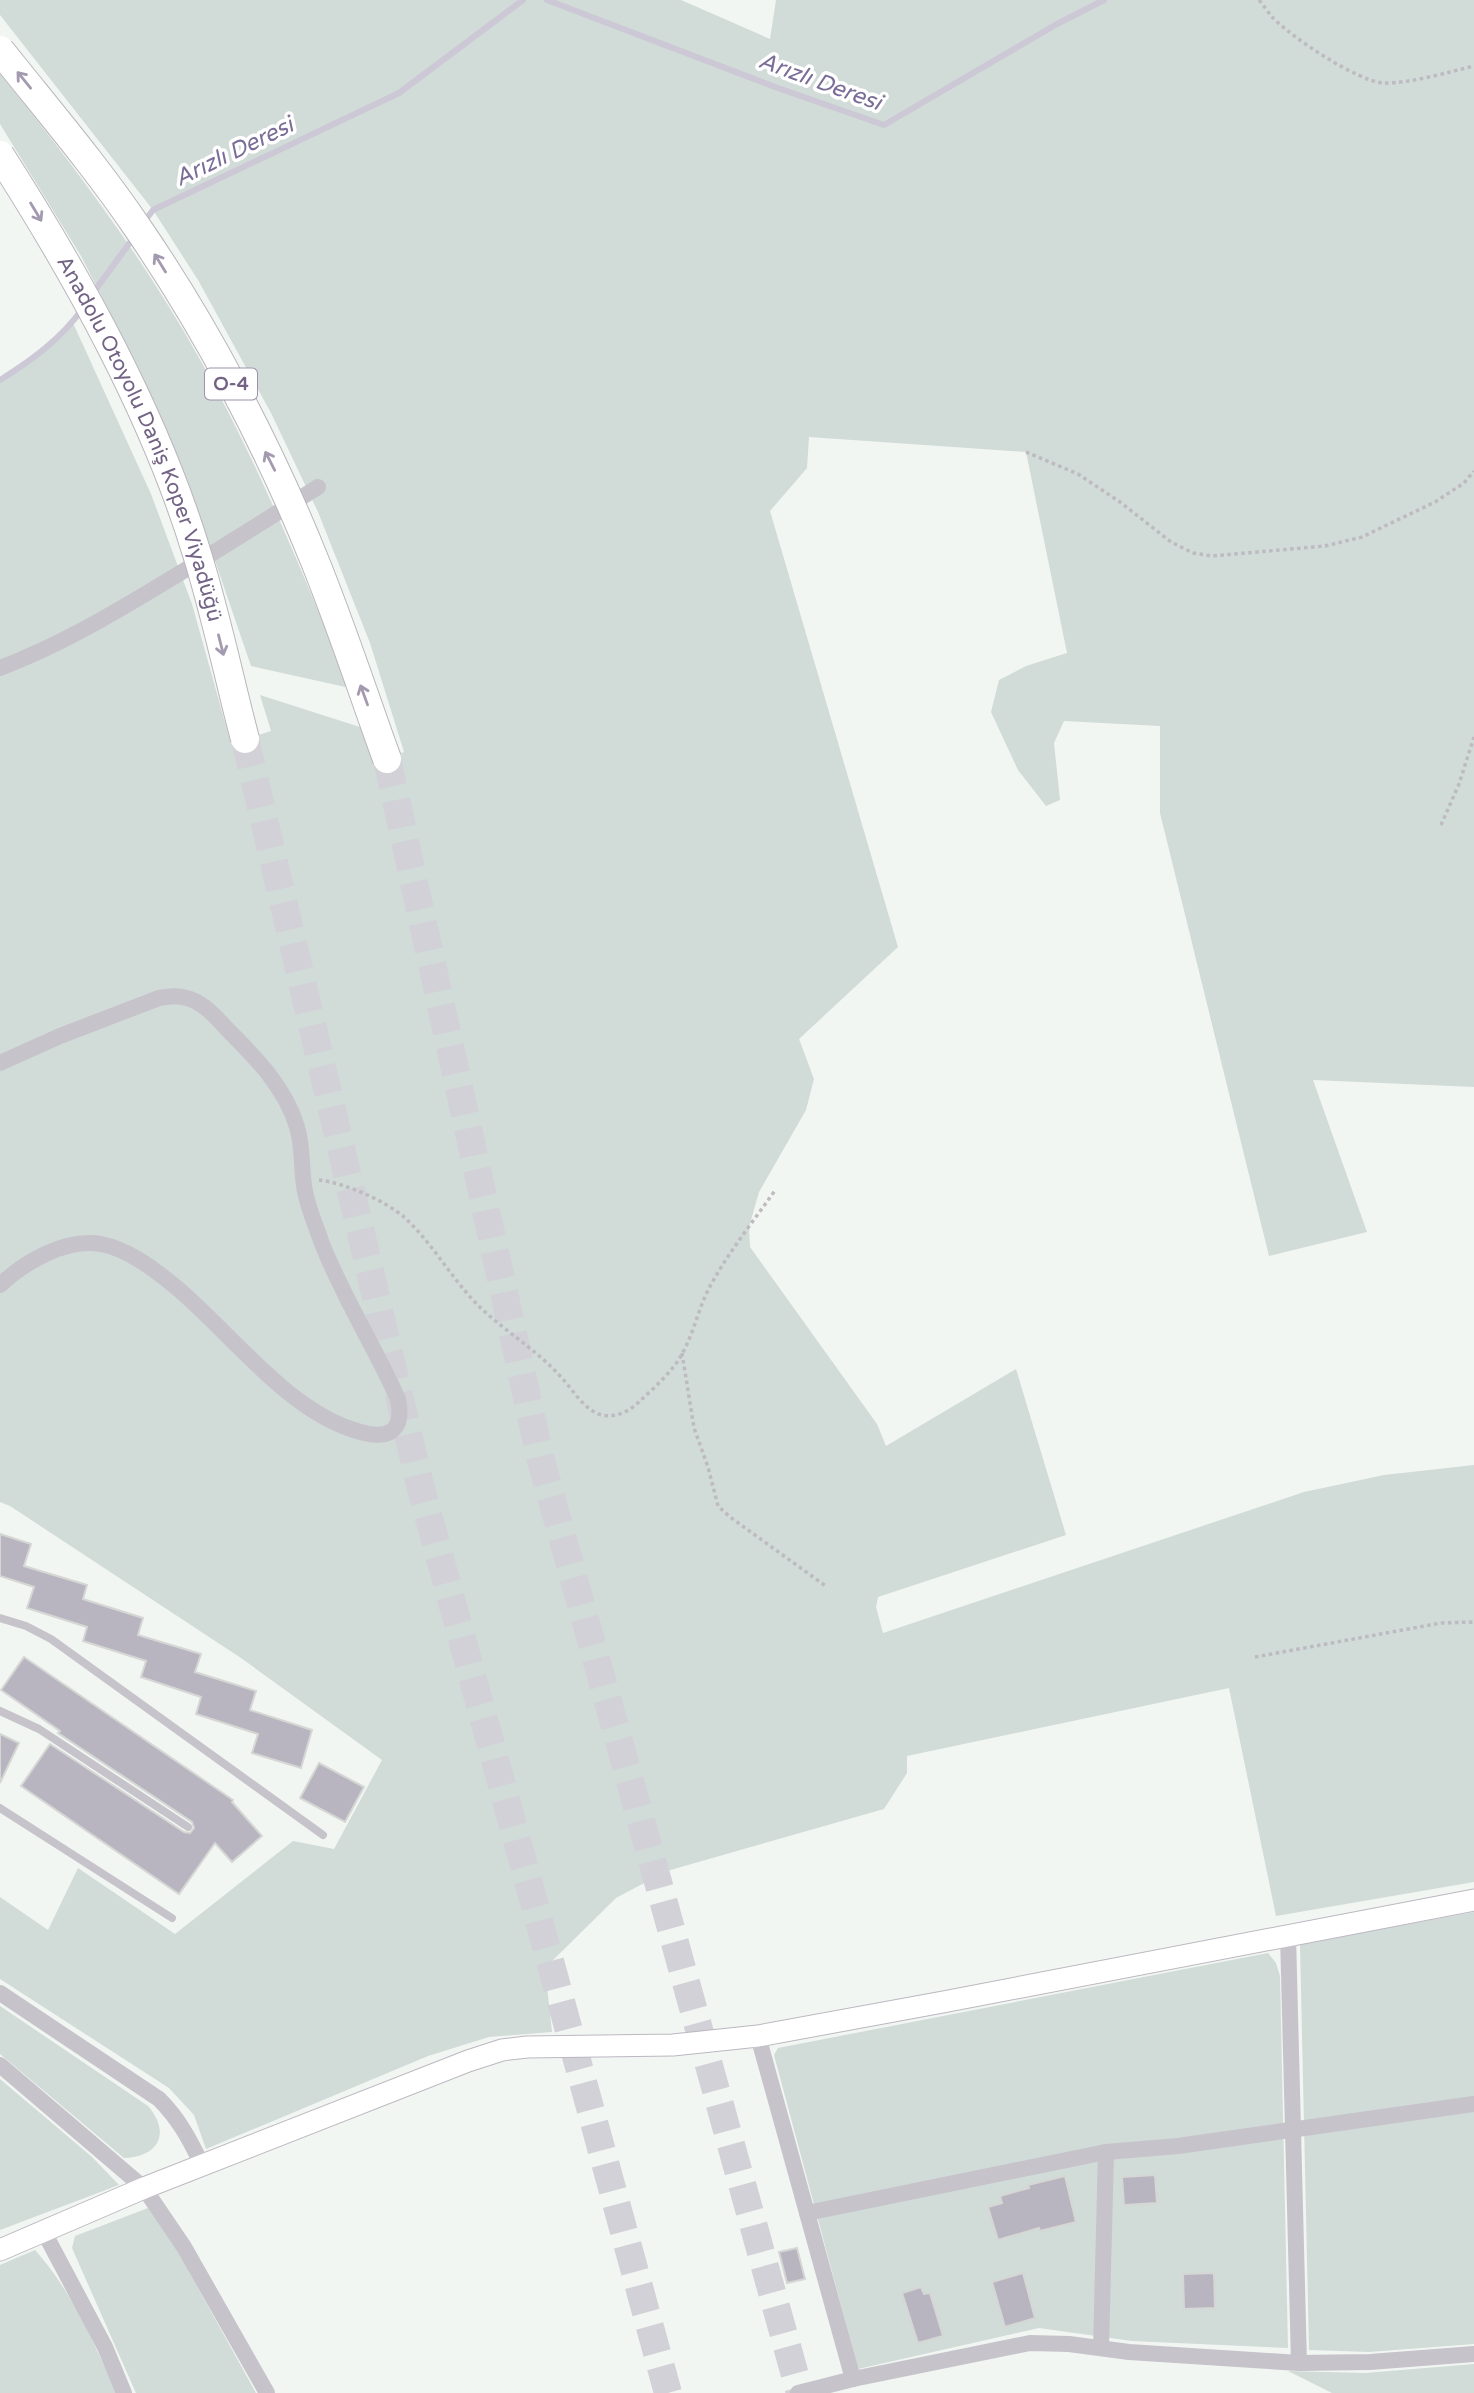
<svg xmlns="http://www.w3.org/2000/svg" width="1474" height="2393" font-family="'Varela Round',sans-serif">
	<style>
		.green { fill: #d1dbd8 }
		.lines { fill: none; stroke-linecap: round; stroke-linejoin: round }
		.stream { stroke: #ccc8d5; stroke-width: 6 }
		.building { fill: #b9b5c0; stroke: #d5d7d5; stroke-width: 2 }
		.highway-tunnel { stroke: #d2d1d7; stroke-width: 28; stroke-dasharray: 28 14; stroke-linecap: butt }
		.secondary-casing { stroke: #bcb7c1; stroke-width: 23 }
		.path { stroke: #bdbac0; stroke-width: 3.5; stroke-dasharray: 3.5 3.5; stroke-linecap: butt }
		.lane { stroke: #c6c3ca; stroke-width: 8 }
		.street { stroke: #c6c3ca; stroke-width: 16 }
		.secondary { stroke: #fff; stroke-width: 21 }
		.highway-bridge-casing { stroke: #b9b5bc; stroke-width: 30; stroke-linecap: butt }
		.highway-bridge { stroke: #fff; stroke-width: 28 }
		.oneway { stroke: #a49ab0 }
		.labels { text-anchor: middle; dominant-baseline: central; stroke-width: 7; stroke-linejoin: round; paint-order: stroke }
		.shield { fill: #fff; stroke: #9d92aa; stroke-width: 2 }
		.shield-label { font-size: 19px; font-weight: bold; fill: #736385 }
		.street-label { font-size: 21px; fill: #736385; stroke: #fff }
		.water-label { font-size: 23px; font-style: italic; fill: #7a6d97; stroke: #fff }
	</style>
	<rect width="100%" height="100%" fill="#f2f6f2"/>
	<g class="green">
		<path d="M0,0H681L770,39L776,0H1474V1087L1313,1080L1367,1232L1269,1256L1160,813V726L1064,721L1054,743L1060,800L1046,806L1018,770L991,712L999,680L1026,666L1067,653L1026,452L809,437L807,468L770,511L898,947L799,1039L814,1079L806,1110L759,1192L749,1227L750,1247L877,1424L886,1446L1016,1369L1066,1535L878,1597L876,1607L883,1633L1304,1492L1384,1475L1474,1465V1882L1276,1916L1229,1688L907,1756V1773L884,1809L667,1871L616,1898L545,1968L552,2032L489,2037L428,2056L206,2149L194,2115L169,2088L0,1979V1897L48,1930L78,1868L175,1934L293,1841L334,1849L382,1760L241,1658L10,1506L0,1502V380L37,356L73,323L151,494L192,604L231,744L271,731L260,695L363,728L387,759L404,752L370,643L318,512L271,413L198,280L153,210L0,15Z"/>
		<path d="M0,74C72,163 142,256 198,356C258,462 304,576 350,688L251,666L187,479L139,369L81,256L0,124Z"/>
		<path d="M1474,1912V2344L1369,2352L1309,2350L1300,1944Z"/>
		<path d="M1268,1953L1276,1963L1280,1976L1288,2348L1132,2341L1039,2328L858,2369L774,2055L778,2048Z"/>
		<path d="M0,2006L148,2106C171,2133 159,2157 124,2158L0,2054Z"/>
		<path d="M0,2079L92,2157L119,2185L0,2230Z"/>
		<path d="M148,2208L177,2250L256,2393H136L72,2248L75,2236Z"/>
		<path d="M35,2250C71,2290 95,2344 116,2393H0V2265Z"/>
		<path d="M1474,2364V2393H1332L1288,2371L1365,2373Z"/>
	</g>
	<g class="lines">
		<g class="stream">
			<path d="M547,0L775,87L884,125L1057,24L1104,0"/>
			<path d="M144,222L153,210L399,93L523,0"/>
			<path d="M93,293L134,237"/>
			<path d="M0,380C32,360 61,339 83,308"/>
		</g>
	</g>
	<g class="building">
		<path d="M0,1534L31,1544L24,1566L87,1585L83,1599L143,1618L138,1635L201,1654L195,1672L256,1691L250,1710L312,1730L301,1768L252,1753L258,1734L196,1714L201,1697L141,1677L146,1661L83,1641L87,1627L27,1608L34,1587L0,1576Z"/>
		<path d="M24,1657L233,1800L232,1802L262,1836L232,1862L215,1843L179,1894L21,1786L50,1744L184,1832L190,1833L194,1828L192,1822L58,1733L60,1731L1,1690Z"/>
		<path d="M0,1734L19,1743L0,1783Z"/>
		<path d="M319,1763L364,1787L345,1822L300,1798Z"/>
		<path d="M1155,2175L1157,2203L1124,2205L1122,2177Z"/>
		<path d="M1065,2176L1076,2222L1040,2231L1039,2228L998,2240L988,2207L1002,2203L1000,2196L1029,2188L1028,2185Z"/>
		<path d="M797,2248L805,2279L787,2283L779,2252Z"/>
		<path d="M1023,2273L1035,2318L1005,2327L992,2282Z"/>
		<path d="M1214,2273L1215,2308L1184,2309L1183,2274Z"/>
		<path d="M921,2287L924,2294L930,2293L943,2336L918,2343L902,2293Z"/>
	</g>
	<g class="lines">
		<g class="highway-tunnel">
			<path d="M245,739L421,1489L668,2393"/>
			<path d="M387,759L540,1457L800,2393"/>
		</g>
		<defs>
			<path id="secondary" d="M0,2250L144,2188L468,2061L502,2050L527,2047L673,2045L758,2036L943,2002L1474,1900"/>
		</defs>
		<use href="#secondary" class="secondary-casing"/>
		<g class="path">
			<path d="M1259,0C1264,6 1268,12 1272,17C1291,37 1357,81 1383,83C1408,84 1449,72 1474,66"/>
			<path d="M1026,452L1078,474L1120,502L1171,542L1193,553L1212,556L1325,546L1362,537L1435,502L1464,483L1474,471"/>
			<path d="M1441,825L1459,784L1474,737"/>
			<path d="M319,1180C345,1183 386,1201 405,1218C431,1242 449,1274 473,1300C499,1328 534,1347 560,1376C573,1389 583,1410 602,1415C617,1418 630,1411 640,1401C654,1388 673,1371 682,1354C695,1331 699,1304 713,1281C731,1249 755,1219 776,1189"/>
			<path d="M682,1353L694,1428L708,1467L718,1506L730,1517L827,1587"/>
			<path d="M1255,1657L1441,1623L1474,1622"/>
		</g>
		<g class="lane">
			<path d="M0,1618L26,1626L51,1639L323,1835"/>
			<path d="M0,1711L39,1729L188,1827"/>
			<path d="M0,1808L172,1918"/>
		</g>
		<g class="street">
			<path d="M0,668C58,646 109,616 162,584C215,552 266,520 318,487"/>
			<path d="M0,1063L60,1036L159,998C170,996 179,995 190,999C206,1005 216,1017 227,1029C256,1058 285,1087 297,1127C303,1146 301,1166 304,1185C306,1204 315,1223 321,1241C342,1296 374,1345 398,1399C400,1410 402,1425 390,1432C384,1435 375,1435 369,1434C291,1419 231,1331 171,1283C151,1267 127,1249 101,1244C65,1238 25,1262 0,1285"/>
			<path d="M1288,1935L1299,2363"/>
			<path d="M0,1993L159,2099C179,2119 190,2140 202,2165"/>
			<path d="M758,2036L853,2379"/>
			<path d="M0,2065L144,2188L184,2247L267,2393"/>
			<path d="M1106,2152L1178,2146L1474,2104"/>
			<path d="M807,2213L1106,2152L1101,2348"/>
			<path d="M44,2232L105,2347L124,2393"/>
			<path d="M798,2393L853,2379L1030,2343L1069,2344L1129,2352L1299,2363L1370,2362L1474,2354"/>
		</g>
		<use href="#secondary" class="secondary"/>
		<defs>
			<g id="highway-bridge">
				<path d="M0,50C46,108 95,165 137,227C206,327 269,447 314,559C341,625 363,693 387,759"/>
				<path id="s1" d="M0,155C78,277 155,415 197,554C216,615 229,678 245,739"/>
			</g>
		</defs>
		<use href="#highway-bridge" class="highway-bridge-casing"/>
		<use href="#highway-bridge" class="highway-bridge"/>
	</g>
	<defs><path id="oneway-shaft" d="M-6 0H5M1.5-3L5.5 0L1.5 3" fill="none" stroke-width="1.6" stroke-linecap="round" stroke-linejoin="round" transform="scale(1.75)"/></defs>
	<g class="oneway">
		<use href="#oneway-shaft" transform="translate(24 80) rotate(-129)"/>
		<use href="#oneway-shaft" transform="translate(36 212) rotate(59)"/>
		<use href="#oneway-shaft" transform="translate(160 263) rotate(-122)"/>
		<use href="#oneway-shaft" transform="translate(270 461) rotate(-117)"/>
		<use href="#oneway-shaft" transform="translate(221 645) rotate(76)"/>
		<use href="#oneway-shaft" transform="translate(364 695) rotate(-110)"/>
	</g>
	<g class="labels">
		<rect class="shield" x="205" y="368.5" width="52" height="31" rx="5"/>
		<g class="shield-label">
			<text x="231" y="384">O-4</text>
		</g>
		<g class="street-label">
			<text stroke="none"><textPath href="#s1" startOffset="318">Anadolu Otoyolu Daniş Koper Viyadüğü</textPath></text>
		</g>
		<g class="water-label">
			<text transform="translate(820 82) rotate(20)">Arızlı Deresi</text>
			<text transform="translate(234 152) rotate(-26)">Arızlı Deresi</text>
		</g>
	</g>
</svg>
